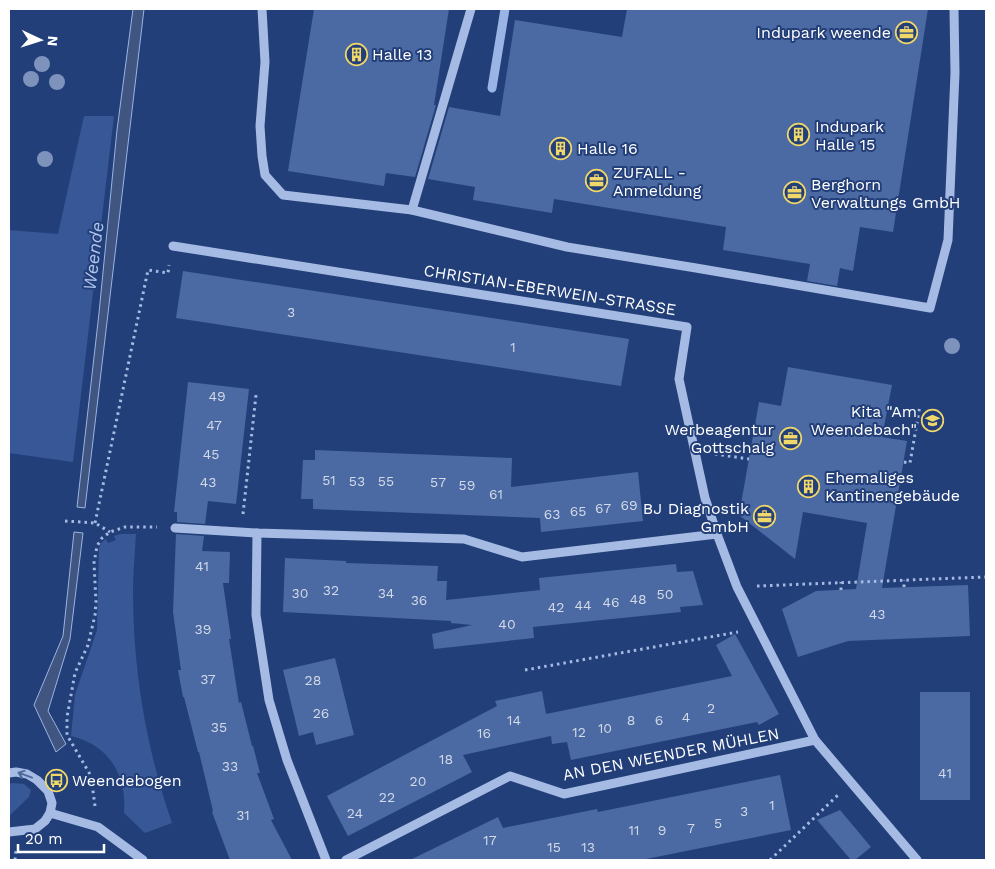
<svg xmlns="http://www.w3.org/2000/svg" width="995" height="869" font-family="'Work Sans',sans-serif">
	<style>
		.green { fill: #375797 }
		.water { fill: #405580; stroke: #99b4e5 }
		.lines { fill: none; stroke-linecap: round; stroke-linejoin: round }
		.stream { stroke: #99b4e5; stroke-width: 9 }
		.building { fill: #4b69a3 }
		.path { stroke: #a5bbe4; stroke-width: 3; stroke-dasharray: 2.5 4; stroke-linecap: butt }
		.minor { stroke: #a5bbe4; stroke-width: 9 }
		.tree { fill: #7e93bc }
		.oneway { stroke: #506a9e }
		.labels { text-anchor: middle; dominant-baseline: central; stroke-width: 4; stroke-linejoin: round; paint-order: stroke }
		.number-label { font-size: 14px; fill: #d2dae8 }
		.poi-label { font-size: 16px; fill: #fff; stroke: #233f79; text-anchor: start }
		.street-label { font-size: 16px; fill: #fff; stroke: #233f79 }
		.water-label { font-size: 18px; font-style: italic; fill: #b0c5ec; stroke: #233f79 }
	</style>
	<rect width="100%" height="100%" fill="#233f79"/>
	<g class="green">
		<path d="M84,116H114L73,462L9,453V230L58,234Z"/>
		<path d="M120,534H136C135,553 133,572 133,591C133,670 146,748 172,823L145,833L124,813C127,775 109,745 71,736L75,695L97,630L99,548L101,543L106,539L108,543L116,540L114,536Z"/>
		<path d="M12,783L24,784L31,790L29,797L9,816V785Z"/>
	</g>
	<g class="water">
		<path d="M133,9H144L85,508L77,507L99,313L117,130Z"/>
		<path d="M74,532L83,533L70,639L48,711L66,744L56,752L34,705L63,636Z"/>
	</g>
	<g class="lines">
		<path class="stream" d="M492,88L505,9"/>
	</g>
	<g class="building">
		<path d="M314,9H449L434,105H436L415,177L386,173L384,186L288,171Z"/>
		<path d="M627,9H928L893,232L860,227L853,271L840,268L837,286L807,281L810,264L723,250L726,227L554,199L552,213L473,200L475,187L428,179L449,107L500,116L515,20L622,37Z"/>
		<path d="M183,271L629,339L621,386L176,318Z"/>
		<path d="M788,367L892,385L882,437L907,441L882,588L968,585L970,636L848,641L798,657L782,609L816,591L856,589L867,523L803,512L795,559L739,515L759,402L781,406Z"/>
		<path d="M188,382L249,389L236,504L208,501L205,524L177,522V512H174Z"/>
		<path d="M315,450L512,458L511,487L638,472L643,521L541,532L540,518L313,509V499H301L303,460H315Z"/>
		<path d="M176,534L204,536L202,551L230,552L229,583H223L231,639H229L239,703L241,702L252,746H253L260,773H257L274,819L271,820L292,860H230L212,812L213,811L199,752H198L184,697H183L178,670H181L173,612Z"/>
		<path d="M285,558L346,561V563L438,566L437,581H447L446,600L540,590L539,578L676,564L677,572L693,571L703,605L680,607L681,612L533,627L534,638L434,649L432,634L472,625L451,623V621L283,612Z"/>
		<path d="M735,634L779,714L759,725L757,722L571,760L567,742L552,744L551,736L463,755L472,772L348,836L327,796L497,706L495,701L542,691L546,714L732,676L716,645Z"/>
		<path d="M335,658L354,735L316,745L313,732L299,736L283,670Z"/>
		<rect x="920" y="692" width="50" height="108"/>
		<path d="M780,775L791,830L641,860H410L498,817L503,828L597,809L598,812Z"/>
		<path d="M840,810L871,847L855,860H851L817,820Z"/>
	</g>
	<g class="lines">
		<g class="path">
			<path d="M715,454L749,459"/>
			<path d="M904,462L910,463L920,405"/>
			<path d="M243,514L256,395"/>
			<path d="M65,521L95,523L110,532"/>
			<path d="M95,523L148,270L168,273L169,265"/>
			<path d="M757,586L986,577"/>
			<path d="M904,587V580"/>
			<path d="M841,590V582"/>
			<path d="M525,670L738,632"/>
			<path d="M95,806L91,776L67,735V717L75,673L88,645L95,615L96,602L94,563L97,546L102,538L110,532L125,527H157"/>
			<path d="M15,860L16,850"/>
			<path d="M770,860L838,795"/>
		</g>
		<g class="minor">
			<path d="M262,9L265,62L260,126L262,156L265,175L283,195L412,210L567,247L696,268L930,308L948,240L955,73L954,9"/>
			<path d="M412,210L471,9"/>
			<path d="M173,246L687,327L679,379L705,498L717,534L737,587L815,740L917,860"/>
			<path d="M175,528L257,533L464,539L522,557L717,534"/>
			<path d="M257,533L256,615L269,700L287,760L326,860"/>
			<path d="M9,773L16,772L27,774L37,780L48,791L52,803L50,813L45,821L35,829L9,832"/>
			<path d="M50,813L98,827L143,860"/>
			<path d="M346,860L510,776L564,794L815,740"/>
		</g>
	</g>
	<g class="tree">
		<circle cx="42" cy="64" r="8"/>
		<circle cx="31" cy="79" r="8"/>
		<circle cx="57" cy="82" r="8"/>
		<circle cx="45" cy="159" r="8"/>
		<circle cx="952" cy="346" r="8"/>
	</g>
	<defs><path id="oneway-shaft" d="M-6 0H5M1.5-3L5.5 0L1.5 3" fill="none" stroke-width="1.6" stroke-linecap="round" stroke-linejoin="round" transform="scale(1.25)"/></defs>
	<use class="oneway" href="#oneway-shaft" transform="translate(25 775) rotate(-160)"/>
	<defs>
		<symbol id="office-ring" viewBox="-11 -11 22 22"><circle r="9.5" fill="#233f79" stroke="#efd769" stroke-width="1.5"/><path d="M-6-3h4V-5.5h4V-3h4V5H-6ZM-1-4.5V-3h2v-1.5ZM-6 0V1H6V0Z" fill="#efd769"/></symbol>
		<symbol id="building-ring" viewBox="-11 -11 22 22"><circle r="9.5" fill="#233f79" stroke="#efd769" stroke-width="1.5"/><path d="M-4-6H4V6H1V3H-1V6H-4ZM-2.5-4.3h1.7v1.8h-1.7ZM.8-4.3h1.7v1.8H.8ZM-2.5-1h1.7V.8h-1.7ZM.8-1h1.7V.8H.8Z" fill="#efd769"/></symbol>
		<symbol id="school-ring" viewBox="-11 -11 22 22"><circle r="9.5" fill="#233f79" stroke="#efd769" stroke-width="1.5"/><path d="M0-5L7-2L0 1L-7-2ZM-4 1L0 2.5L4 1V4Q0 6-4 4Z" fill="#efd769"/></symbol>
		<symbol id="bus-ring" viewBox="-11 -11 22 22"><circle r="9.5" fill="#233f79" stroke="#efd769" stroke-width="1.5"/><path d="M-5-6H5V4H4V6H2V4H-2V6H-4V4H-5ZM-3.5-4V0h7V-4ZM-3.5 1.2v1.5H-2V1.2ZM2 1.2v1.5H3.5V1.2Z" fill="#efd769"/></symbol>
	</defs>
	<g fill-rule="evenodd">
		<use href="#office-ring" x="894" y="20" width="25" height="25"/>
		<use href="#building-ring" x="344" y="42" width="25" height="25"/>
		<use href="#building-ring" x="786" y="122" width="25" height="25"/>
		<use href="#building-ring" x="548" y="136" width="25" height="25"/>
		<use href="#office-ring" x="584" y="168" width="25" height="25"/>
		<use href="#office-ring" x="782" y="180" width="25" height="25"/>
		<use href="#school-ring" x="920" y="408" width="25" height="25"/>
		<use href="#office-ring" x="778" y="426" width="25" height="25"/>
		<use href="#building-ring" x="796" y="474" width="25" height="25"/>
		<use href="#office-ring" x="752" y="504" width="25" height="25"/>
		<use href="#bus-ring" x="44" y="768" width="25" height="25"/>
	</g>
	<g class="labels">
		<g class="number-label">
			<text x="291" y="312">3</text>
			<text x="513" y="347">1</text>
			<text x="217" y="396">49</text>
			<text x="214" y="425">47</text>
			<text x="211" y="454">45</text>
			<text x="329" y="480">51</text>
			<text x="357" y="481">53</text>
			<text x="386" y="481">55</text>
			<text x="208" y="482">43</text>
			<text x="438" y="482">57</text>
			<text x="467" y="485">59</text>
			<text x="496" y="494">61</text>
			<text x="629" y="505">69</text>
			<text x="603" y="508">67</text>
			<text x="578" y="511">65</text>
			<text x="552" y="514">63</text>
			<text x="202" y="566">41</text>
			<text x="331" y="590">32</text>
			<text x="300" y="593">30</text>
			<text x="386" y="593">34</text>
			<text x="665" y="594">50</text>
			<text x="638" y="599">48</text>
			<text x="419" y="600">36</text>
			<text x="611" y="602">46</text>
			<text x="583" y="605">44</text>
			<text x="556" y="607">42</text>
			<text x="877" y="614">43</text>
			<text x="507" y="624">40</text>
			<text x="203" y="629">39</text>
			<text x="208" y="679">37</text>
			<text x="313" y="680">28</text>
			<text x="711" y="708">2</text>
			<text x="321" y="713">26</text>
			<text x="686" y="717">4</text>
			<text x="514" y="720">14</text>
			<text x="631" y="720">8</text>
			<text x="659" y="720">6</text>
			<text x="219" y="727">35</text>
			<text x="605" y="728">10</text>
			<text x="579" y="732">12</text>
			<text x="484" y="733">16</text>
			<text x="446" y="759">18</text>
			<text x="230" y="766">33</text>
			<text x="945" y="773">41</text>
			<text x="418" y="781">20</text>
			<text x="387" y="797">22</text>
			<text x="772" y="805">1</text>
			<text x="744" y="811">3</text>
			<text x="355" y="813">24</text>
			<text x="243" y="815">31</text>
			<text x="718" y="823">5</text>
			<text x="691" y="828">7</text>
			<text x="634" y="830">11</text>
			<text x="662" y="830">9</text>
			<text x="490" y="840">17</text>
			<text x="554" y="847">15</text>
			<text x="588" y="847">13</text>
		</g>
		<g class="poi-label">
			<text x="891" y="32" text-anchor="end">Indupark weende</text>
			<text x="372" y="54">Halle 13</text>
			<text x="815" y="126">Indupark<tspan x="815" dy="18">Halle 15</tspan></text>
			<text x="577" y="148">Halle 16</text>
			<text x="613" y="172">ZUFALL -<tspan x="613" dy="18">Anmeldung</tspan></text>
			<text x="811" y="184">Berghorn<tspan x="811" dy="18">Verwaltungs GmbH</tspan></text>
			<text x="917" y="411" text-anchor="end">Kita "Am<tspan x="917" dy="18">Weendebach"</tspan></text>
			<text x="774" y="429" text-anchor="end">Werbeagentur<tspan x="774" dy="18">Gottschalg</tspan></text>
			<text x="825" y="477">Ehemaliges<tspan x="825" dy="18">Kantinengebäude</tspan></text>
			<text x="749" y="508" text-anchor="end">BJ Diagnostik<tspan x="749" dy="18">GmbH</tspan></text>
			<text x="72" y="780">Weendebogen</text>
		</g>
		<g class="street-label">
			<text transform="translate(550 290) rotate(9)">CHRISTIAN-EBERWEIN-STRASSE</text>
			<text transform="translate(671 754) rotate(-11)">AN DEN WEENDER MÜHLEN</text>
		</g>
		<g class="water-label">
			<text transform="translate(93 256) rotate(-83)">Weende</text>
		</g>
	</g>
	<rect width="995" height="869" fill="none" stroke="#ffffff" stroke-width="20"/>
	<g transform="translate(40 40) rotate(94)" stroke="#233f79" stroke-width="4" paint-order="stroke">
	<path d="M0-4L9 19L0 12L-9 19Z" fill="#ffffff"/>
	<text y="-8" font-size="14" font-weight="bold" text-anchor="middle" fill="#ffffff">N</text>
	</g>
	<path d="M18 844v8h86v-8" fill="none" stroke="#ffffff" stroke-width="2.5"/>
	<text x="25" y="844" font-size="15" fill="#ffffff" stroke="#233f79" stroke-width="4" paint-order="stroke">20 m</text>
</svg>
